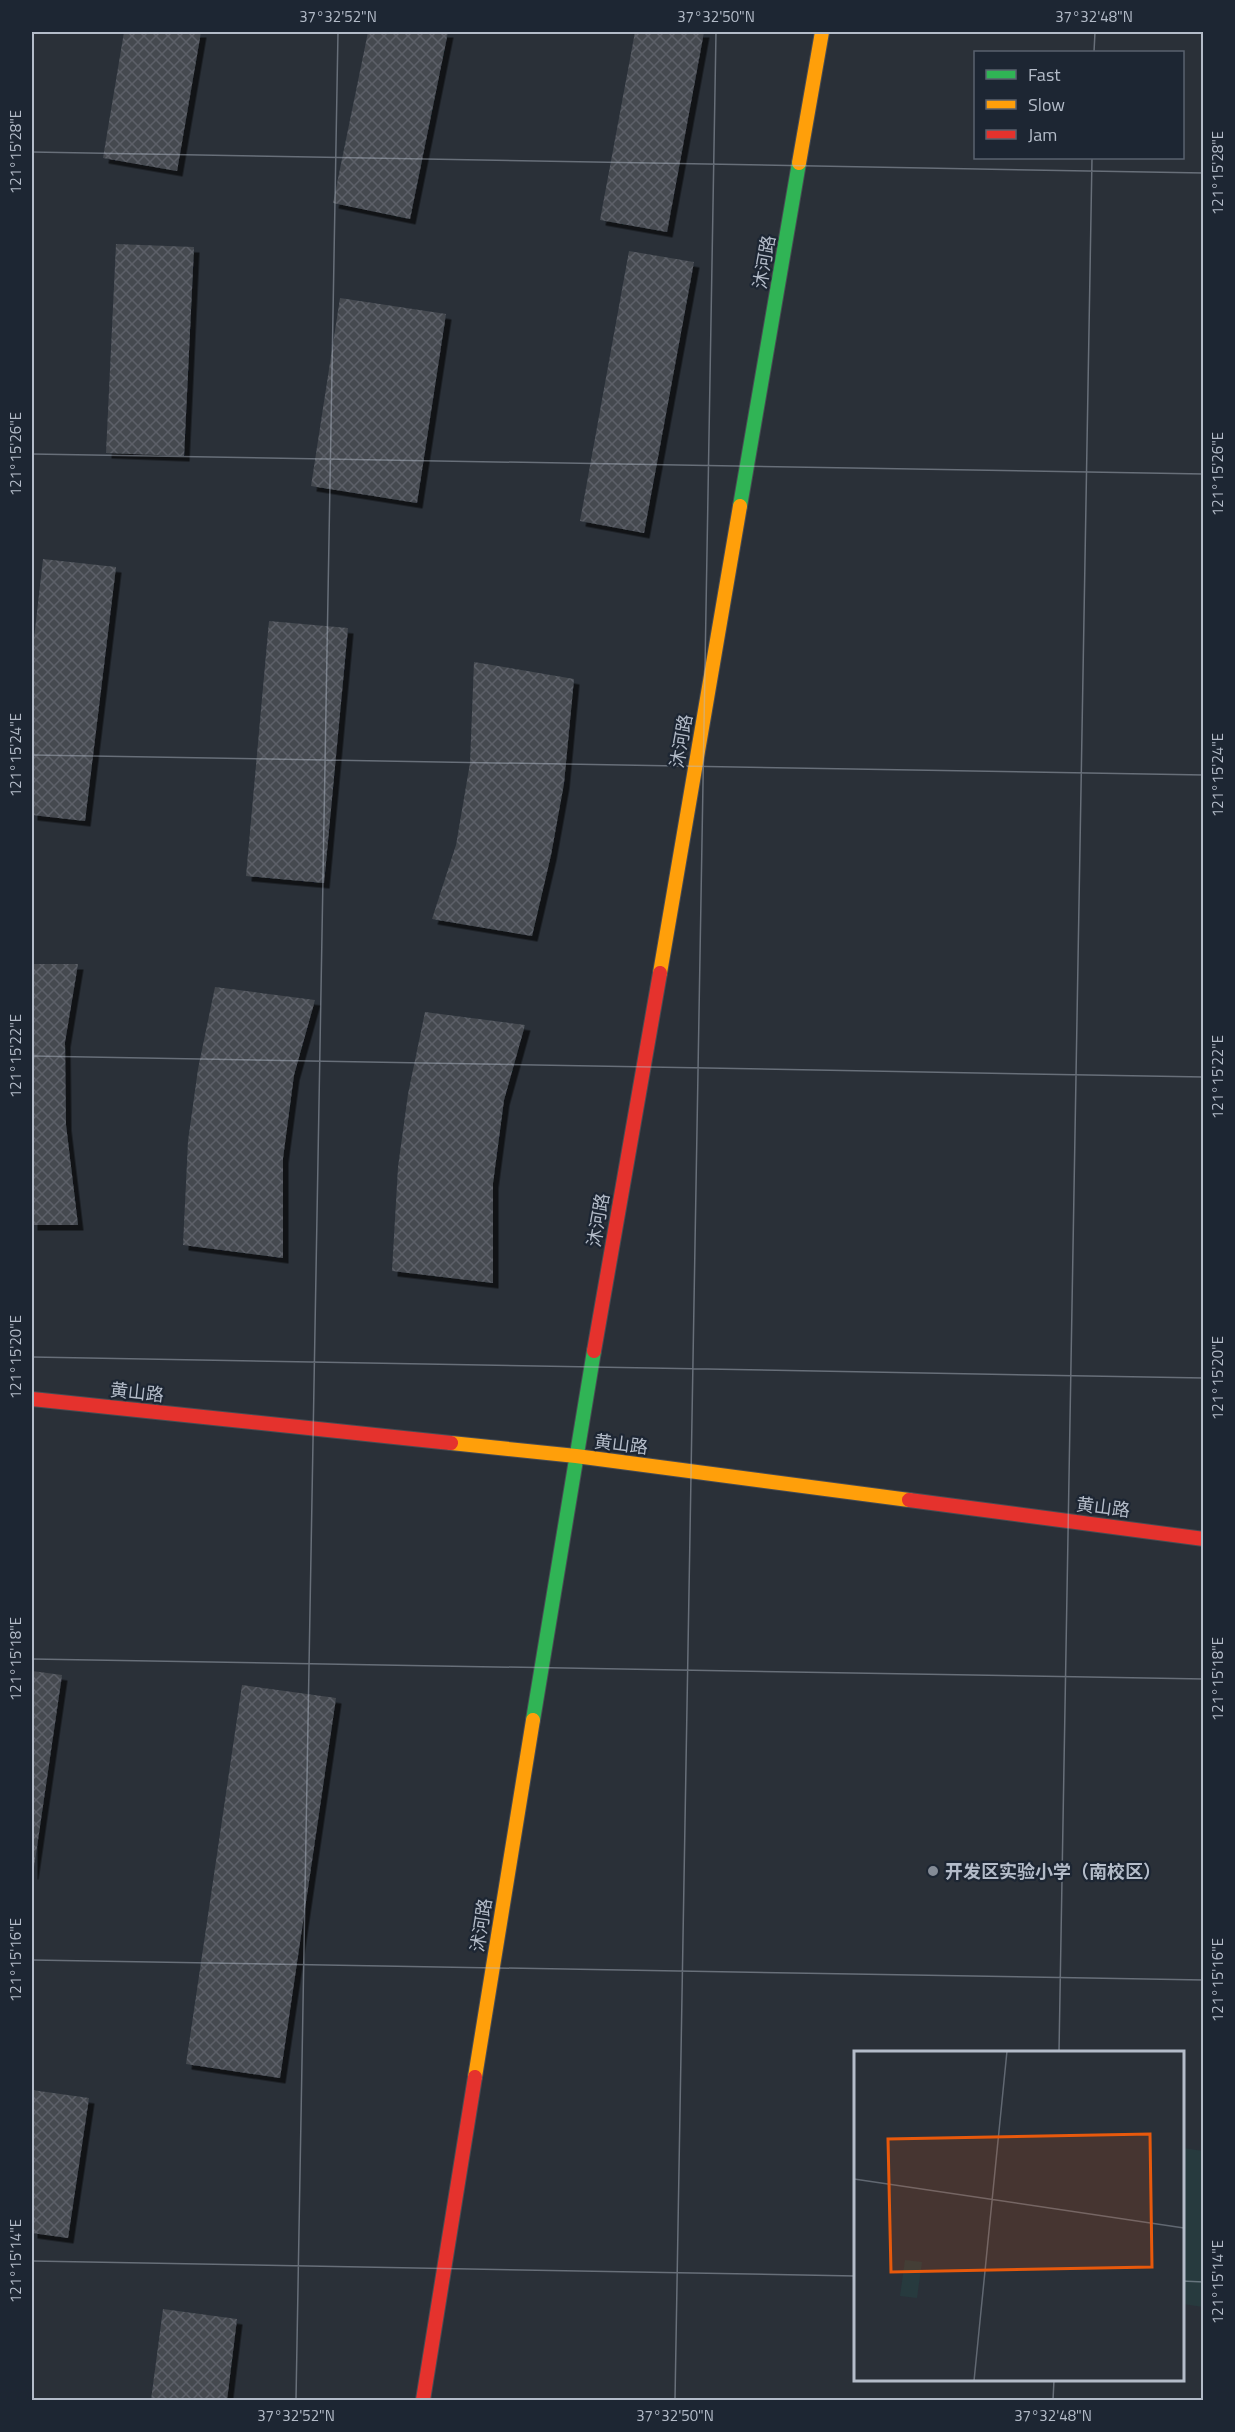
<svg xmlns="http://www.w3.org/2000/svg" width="1235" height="2432" font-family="'Titillium Web','Noto Sans SC',sans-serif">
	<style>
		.pitch { fill: #273a3e }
		.building { fill: url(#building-cross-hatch); filter: url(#shadow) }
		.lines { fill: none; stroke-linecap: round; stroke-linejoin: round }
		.fast-casing { stroke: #484c53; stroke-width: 16 }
		.slow-casing { stroke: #484c53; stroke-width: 16 }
		.jam-casing { stroke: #484c53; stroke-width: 16 }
		.fast { stroke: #30b455; stroke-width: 14 }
		.slow { stroke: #ff9f0a; stroke-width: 14 }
		.jam { stroke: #e5322d; stroke-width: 14 }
		.ticks { fill: none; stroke: #b4bcc9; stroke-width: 1.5; stroke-opacity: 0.45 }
		.poi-dot { fill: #848b96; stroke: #1d2633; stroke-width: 2 }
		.labels { text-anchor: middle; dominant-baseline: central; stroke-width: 4.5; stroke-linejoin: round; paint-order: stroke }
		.street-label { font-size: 18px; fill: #b4bcc9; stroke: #1d2633 }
		.poi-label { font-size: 18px; font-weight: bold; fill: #b4bcc9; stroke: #1d2633; text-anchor: start }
		.inset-road { fill: none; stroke: #616872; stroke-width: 1.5 }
		.view { fill: #e8590c; fill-opacity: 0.15; stroke: #e8590c; stroke-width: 3 }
		.inset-edge { fill: none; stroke: #b4bcc9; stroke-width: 3 }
		.neatline { fill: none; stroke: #b4bcc9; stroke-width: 2 }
		.ticks-label { font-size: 15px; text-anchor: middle; fill: #b4bcc9 }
	</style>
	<defs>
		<pattern id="building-cross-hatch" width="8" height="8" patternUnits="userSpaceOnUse" patternTransform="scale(1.5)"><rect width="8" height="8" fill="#444950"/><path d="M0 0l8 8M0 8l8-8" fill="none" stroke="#5d6168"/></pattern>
		<filter id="shadow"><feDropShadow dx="5.5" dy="5.5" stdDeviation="0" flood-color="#0009"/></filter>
	</defs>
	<rect width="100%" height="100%" fill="#2a3038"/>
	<path class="pitch" d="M1183,2148L1203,2151V2307L1183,2304Z"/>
	<g class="building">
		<path d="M124,32H201L177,171L103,158Z"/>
		<path d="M368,32H448L410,219L333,203Z"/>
		<path d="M635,32H704L667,232L600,220Z"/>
		<path d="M116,244L194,247L184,456L106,453Z"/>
		<path d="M629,251L694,262L644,533L580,521Z"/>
		<path d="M340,298L446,314L417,503L311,486Z"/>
		<path d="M43,559L116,567L85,821L32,815V656Z"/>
		<path d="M269,621L348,628L324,883L246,876Z"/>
		<path d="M474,662L574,679L564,783L551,855L532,936L432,919L456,845L470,763Z"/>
		<path d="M32,964H78L65,1042L66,1125L78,1225H32Z"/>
		<path d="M215,987L315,1000L294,1075L283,1158V1258L183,1245L188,1141L198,1069Z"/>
		<path d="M425,1012L525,1025L504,1100L493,1183V1283L392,1271L398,1167L408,1094Z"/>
		<path d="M32,1671L62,1675L33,1874H32Z"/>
		<path d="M242,1685L336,1698L280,2078L186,2064Z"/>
		<path d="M32,2090L89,2098L68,2238L32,2233Z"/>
		<path d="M163,2309L237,2319L227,2400H151Z"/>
	</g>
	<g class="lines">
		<defs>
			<g id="fast">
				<path d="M740,506L799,163"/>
				<path d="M533,1720L594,1351"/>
			</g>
			<g id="slow">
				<path d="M799,163L822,32"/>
				<path d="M660,973L740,506"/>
				<path d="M451,1443L576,1456L909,1500"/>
				<path d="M475,2077L533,1720"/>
			</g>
			<g id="jam">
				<path d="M594,1351L660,973"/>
				<path d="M32,1399L451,1443"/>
				<path d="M909,1500L1204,1539"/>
				<path d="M423,2400L475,2077"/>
			</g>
		</defs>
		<use href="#fast" class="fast-casing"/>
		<use href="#slow" class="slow-casing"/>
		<use href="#jam" class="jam-casing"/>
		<use href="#fast" class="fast"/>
		<use href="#slow" class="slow"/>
		<use href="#jam" class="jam"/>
	</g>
	<path class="ticks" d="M1094,52L1095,32M32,152L1204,173M32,454L1204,474M32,755L1204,775M32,1056L1204,1077M32,1357L1204,1378M32,1659L1204,1679M32,1960L1204,1980M1059,2052L1092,158M32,2261L856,2276M1182,2281L1204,2282M296,2400L338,32M675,2400L716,32M1053,2400L1054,2380"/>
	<circle class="poi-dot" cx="933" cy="1871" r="6"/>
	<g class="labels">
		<g class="street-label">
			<text transform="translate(764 262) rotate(-80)">沐河路</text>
			<text transform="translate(681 741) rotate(-80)">沐河路</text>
			<text transform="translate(598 1220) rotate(-80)">沐河路</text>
			<text transform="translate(137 1392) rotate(6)">黄山路</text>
			<text transform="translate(621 1444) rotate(7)">黄山路</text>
			<text transform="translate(1103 1507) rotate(7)">黄山路</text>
			<text transform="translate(481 1925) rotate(-81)">沭河路</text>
		</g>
		<g class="poi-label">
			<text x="945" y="1871">开发区实验小学（南校区）</text>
		</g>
	</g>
	<g transform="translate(854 2051)">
		<rect width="330" height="330" fill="#2a3038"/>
		<path d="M51,209L68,211L63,247L46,245Z" fill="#273a3e"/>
		<path class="inset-road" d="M0,128L330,177M120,330L153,0"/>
		<path class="view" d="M296,83L298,216L37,221L34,88Z"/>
		<rect width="330" height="330" class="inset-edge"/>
	</g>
	<rect width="1235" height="2432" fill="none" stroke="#1d2633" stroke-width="66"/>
	<rect x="974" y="51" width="210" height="108" fill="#1d2633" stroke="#59626f" stroke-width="1.5"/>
	<rect x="986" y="70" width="30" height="9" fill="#30b455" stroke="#59626f" stroke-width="1.5"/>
	<text x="1028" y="81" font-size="18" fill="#b4bcc9">Fast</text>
	<rect x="986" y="100" width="30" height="9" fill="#ff9f0a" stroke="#59626f" stroke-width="1.5"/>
	<text x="1028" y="111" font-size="18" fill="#b4bcc9">Slow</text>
	<rect x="986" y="130" width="30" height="9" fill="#e5322d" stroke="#59626f" stroke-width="1.5"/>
	<text x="1028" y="141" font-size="18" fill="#b4bcc9">Jam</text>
	<rect x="33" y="33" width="1169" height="2366" class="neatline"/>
	<g class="ticks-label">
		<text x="338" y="22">37°32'52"N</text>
		<text x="716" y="22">37°32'50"N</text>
		<text x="1094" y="22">37°32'48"N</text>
		<text transform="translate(16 152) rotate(-90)" y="5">121°15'28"E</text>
		<text transform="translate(1218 173) rotate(-90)" y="5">121°15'28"E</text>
		<text transform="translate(16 454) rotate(-90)" y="5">121°15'26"E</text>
		<text transform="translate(1218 474) rotate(-90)" y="5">121°15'26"E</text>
		<text transform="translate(16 755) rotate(-90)" y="5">121°15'24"E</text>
		<text transform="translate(1218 775) rotate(-90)" y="5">121°15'24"E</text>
		<text transform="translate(16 1056) rotate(-90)" y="5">121°15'22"E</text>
		<text transform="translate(1218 1077) rotate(-90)" y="5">121°15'22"E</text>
		<text transform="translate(16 1357) rotate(-90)" y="5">121°15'20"E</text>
		<text transform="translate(1218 1378) rotate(-90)" y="5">121°15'20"E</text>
		<text transform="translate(16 1659) rotate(-90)" y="5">121°15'18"E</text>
		<text transform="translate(1218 1679) rotate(-90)" y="5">121°15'18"E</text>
		<text transform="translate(16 1960) rotate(-90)" y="5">121°15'16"E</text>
		<text transform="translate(1218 1980) rotate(-90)" y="5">121°15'16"E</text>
		<text transform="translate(16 2261) rotate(-90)" y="5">121°15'14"E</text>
		<text transform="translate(1218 2282) rotate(-90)" y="5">121°15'14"E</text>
		<text x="296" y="2421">37°32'52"N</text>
		<text x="675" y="2421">37°32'50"N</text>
		<text x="1053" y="2421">37°32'48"N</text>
	</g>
</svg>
